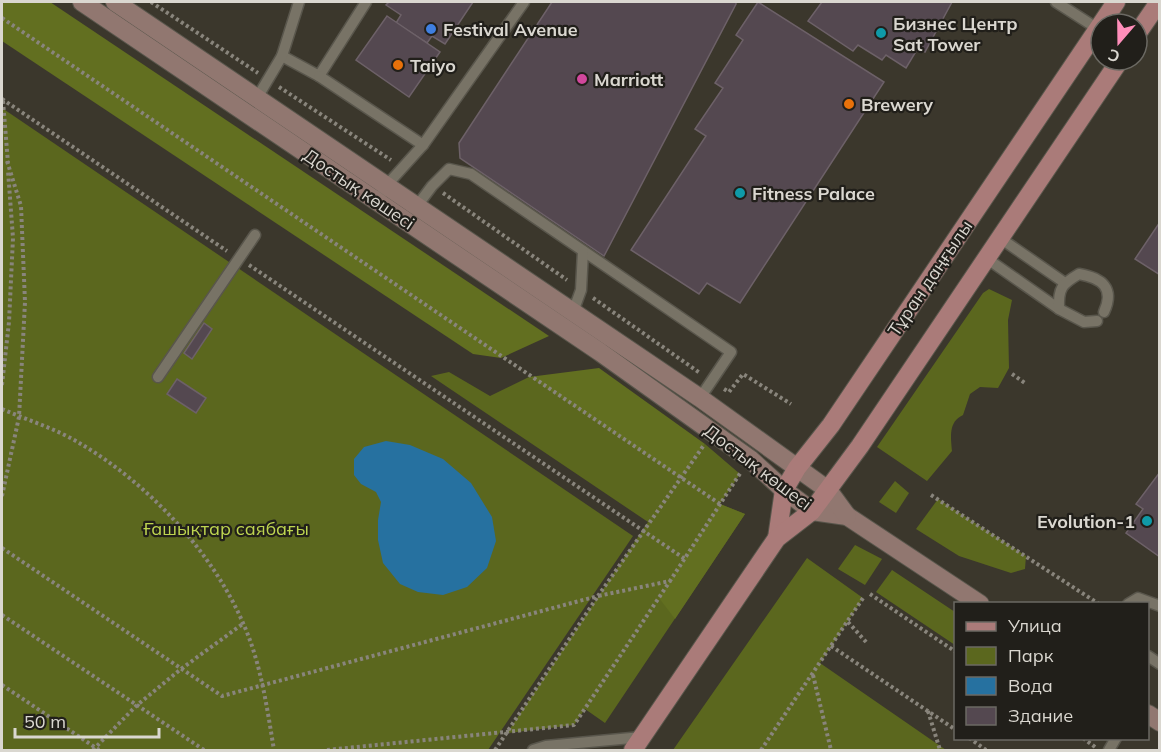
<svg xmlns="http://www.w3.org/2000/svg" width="1161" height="752" font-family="Mulish,sans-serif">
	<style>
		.green { fill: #5b671e }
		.forest { fill: #626f20 }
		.water { fill: #2671a0 }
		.building { fill: #544850; stroke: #6d6168; stroke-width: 1.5 }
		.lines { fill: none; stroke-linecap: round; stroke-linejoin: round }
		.lane-casing { stroke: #59564c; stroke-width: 13 }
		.secondary-casing { stroke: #59564c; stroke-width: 20 }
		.primary-casing { stroke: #59564c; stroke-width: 20 }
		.path { stroke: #89857c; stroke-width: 4; stroke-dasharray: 3 3; stroke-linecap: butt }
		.lane { stroke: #787366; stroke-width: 10 }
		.secondary { stroke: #917770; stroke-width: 18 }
		.primary { stroke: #aa7b79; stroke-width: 18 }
		.shop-dot { fill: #3f7fe0; stroke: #211f1a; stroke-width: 2 }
		.culture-dot { fill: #0f9aa8; stroke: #211f1a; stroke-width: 2 }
		.food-dot { fill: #e8710a; stroke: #211f1a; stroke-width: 2 }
		.hotel-dot { fill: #d1479c; stroke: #211f1a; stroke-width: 2 }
		.labels { text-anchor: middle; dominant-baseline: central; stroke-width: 4.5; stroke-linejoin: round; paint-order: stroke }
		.poi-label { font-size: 18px; font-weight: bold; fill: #dad7d0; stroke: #211f1a; text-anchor: start }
		.street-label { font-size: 18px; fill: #dad7d0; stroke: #211f1a }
		.park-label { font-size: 18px; fill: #bed550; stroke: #211f1a }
	</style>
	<rect width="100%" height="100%" fill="#3b372c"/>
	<g class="green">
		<path d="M2,108L633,536L488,750H2Z"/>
		<path d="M989,289L1012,300L1008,320L1009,368L998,388L980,387L970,394L963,415C948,422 951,437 952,451L927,481L877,447L983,293Z"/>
		<path d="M449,372L490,396L529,377L681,477L705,444L740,474L720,504L745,514L605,723L585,709L574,725L507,733L648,522L431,376Z"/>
		<path d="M895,481L909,493L896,513L879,502Z"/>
		<path d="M938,499L1026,556L1025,569L1011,573L959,556L916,529Z"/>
		<path d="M855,545L882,559L865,585L838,569Z"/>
		<path d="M807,558L863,598L820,663L946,750H673Z"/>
		<path d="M892,570L955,612V645L876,592Z"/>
	</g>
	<g class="forest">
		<path d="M2,2H50L549,336L501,358L473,354L2,41Z"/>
		<path d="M599,368L705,444L681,478L529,377Z"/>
		<path d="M720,504L745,514L675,619L659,598Z"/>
	</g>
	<path class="water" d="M386,441L410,445L443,459L471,483L492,517L496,541L487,568L467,587L443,595L418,592L400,584L383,563L378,540V520L381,502L376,492L361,484L354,475V459L364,447Z"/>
	<g class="building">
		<path d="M389,2H473L445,44L432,36L427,43L396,23L401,15L386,5Z"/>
		<path d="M552,2H736V4L604,256L460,158L459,143Z"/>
		<path d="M758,2L884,82L740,303L707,283L699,294L631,250L706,136L695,129L723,88L715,83L743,40L736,35Z"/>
		<path d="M822,2H952L925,52L918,48L906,68L886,55L882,60L858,45L853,51L808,21Z"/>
		<path d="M387,16L440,52L409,97L356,60Z"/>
		<path d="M1160,222V275L1135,259Z"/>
		<path d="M204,323L212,329L192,359L184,353Z"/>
		<path d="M177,379L206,398L196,413L167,394Z"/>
		<path d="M1160,472V557L1126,533L1143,509L1136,504Z"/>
	</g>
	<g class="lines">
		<defs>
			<g id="lane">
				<path d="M1056,2L1098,29"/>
				<path d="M282,56L319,76L366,2"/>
				<path d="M319,76L423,145"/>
				<path d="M257,98L282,56L299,2"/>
				<path d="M377,201L386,186L423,145L524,2"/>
				<path d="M417,206L432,186L449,169L471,174L731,352L700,398"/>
				<path d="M1000,238L1065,283"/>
				<path d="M986,258L1059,309"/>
				<path d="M573,312L581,290L583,251"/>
				<path d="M1097,321L1084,322L1059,309C1058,288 1062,284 1079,274C1102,278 1115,288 1104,312"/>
				<path d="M158,377L255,235"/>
				<path d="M1128,604L1138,598L1160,606"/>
				<path d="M1148,656L1160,664"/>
				<path d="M533,750L546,746L642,737"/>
				<path d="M1109,750L1116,738"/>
			</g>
			<g id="secondary">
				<path d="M82,2L600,352L750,459L784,490L812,511L847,516L980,604"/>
				<path d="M115,2L700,398L828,490L847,516"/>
				<path d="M1148,714L1160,722"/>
			</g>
			<g id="primary">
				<path d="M1137,34L1159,2"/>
				<path d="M777,538L784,490L797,468L831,425L1116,2"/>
				<path d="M633,750L777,538L812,511L860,446L1120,60"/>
			</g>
		</defs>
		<use href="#lane" class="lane-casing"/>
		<use href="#secondary" class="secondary-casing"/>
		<use href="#primary" class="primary-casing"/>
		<g class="path">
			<path d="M151,2L258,73"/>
			<path d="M2,18L720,504"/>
			<path d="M279,87L391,160"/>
			<path d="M2,99L227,251"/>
			<path d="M3,101L8,163"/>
			<path d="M443,193L567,280"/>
			<path d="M249,265L685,559"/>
			<path d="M593,298L700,373"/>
			<path d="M1012,374L1025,383"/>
			<path d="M2,385L9,322L13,238L8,171"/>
			<path d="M724,389L729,392L743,374L791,404"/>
			<path d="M2,409C27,420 57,429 81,444C147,483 212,551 243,623C261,663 267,708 274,750"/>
			<path d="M931,495L1099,604"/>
			<path d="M2,496L19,417L25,302L21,206L7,161"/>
			<path d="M2,548L222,696L598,596L704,445"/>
			<path d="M870,594L956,652"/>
			<path d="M2,615L204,750"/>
			<path d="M848,622L867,643"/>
			<path d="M831,646L956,730"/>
			<path d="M813,675L831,750"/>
			<path d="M2,685L99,750"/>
			<path d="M928,711L940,750"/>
			<path d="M969,738L986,750"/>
			<path d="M1083,738L1095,747"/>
			<path d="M93,750L136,706L181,669L244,623"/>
			<path d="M327,750L574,725L670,581"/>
			<path d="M495,750L598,596L670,581L741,472"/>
			<path d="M761,750L863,598"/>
		</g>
		<use href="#lane" class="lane"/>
		<use href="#secondary" class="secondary"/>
		<use href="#primary" class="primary"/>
	</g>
	<circle class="shop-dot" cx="431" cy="29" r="6"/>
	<g class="culture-dot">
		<circle cx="881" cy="33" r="6"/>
		<circle cx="740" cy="193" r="6"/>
		<circle cx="1147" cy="521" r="6"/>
	</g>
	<g class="food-dot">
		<circle cx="398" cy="65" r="6"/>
		<circle cx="849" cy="104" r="6"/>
	</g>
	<circle class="hotel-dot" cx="582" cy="79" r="6"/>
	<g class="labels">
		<g class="poi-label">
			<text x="893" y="23">Бизнес Центр<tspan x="893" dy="21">Sat Tower</tspan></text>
			<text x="443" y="29">Festival Avenue</text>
			<text x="410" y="65">Taiyo</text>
			<text x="594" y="79">Marriott</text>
			<text x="861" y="104">Brewery</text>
			<text x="752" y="193">Fitness Palace</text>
			<text x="1135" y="521" text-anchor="end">Evolution-1</text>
		</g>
		<g class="street-label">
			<text transform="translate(359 189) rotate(34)">Достық көшесі</text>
			<text transform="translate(930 278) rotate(-56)">Тұран даңғылы</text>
			<text transform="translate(758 467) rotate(37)">Достық көшесі</text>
		</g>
		<g class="park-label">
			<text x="226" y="528">Ғашықтар саябағы</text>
		</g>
	</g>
	<rect width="1161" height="752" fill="none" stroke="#dad7d0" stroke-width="6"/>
	<rect x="954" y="602" width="195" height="138" fill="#211f1a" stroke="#6b6963" stroke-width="1.5"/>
	<rect x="966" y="622" width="30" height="9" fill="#aa7b79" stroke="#6b6963" stroke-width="1.5"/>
	<text x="1008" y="632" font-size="18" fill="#dad7d0">Улица</text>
	<rect x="966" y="647" width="30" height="18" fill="#5b671e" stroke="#6b6963" stroke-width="1.5"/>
	<text x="1008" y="662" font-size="18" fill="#dad7d0">Парк</text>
	<rect x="966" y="677" width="30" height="18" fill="#2671a0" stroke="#6b6963" stroke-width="1.5"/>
	<text x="1008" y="692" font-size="18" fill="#dad7d0">Вода</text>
	<rect x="966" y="707" width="30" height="18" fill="#544850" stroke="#6b6963" stroke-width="1.5"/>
	<text x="1008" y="722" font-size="18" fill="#dad7d0">Здание</text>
	<g transform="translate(1119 42) rotate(200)"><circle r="28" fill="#211f1a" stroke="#6b6963" stroke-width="1.5"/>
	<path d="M0-4.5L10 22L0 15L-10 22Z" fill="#ff8eba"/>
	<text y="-9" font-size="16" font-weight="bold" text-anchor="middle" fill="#dad7d0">С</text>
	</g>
	<path d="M15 728v9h144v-9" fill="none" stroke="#dad7d0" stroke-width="3"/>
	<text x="24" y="728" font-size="18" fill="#dad7d0" stroke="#211f1a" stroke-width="4.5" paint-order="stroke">50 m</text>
</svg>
